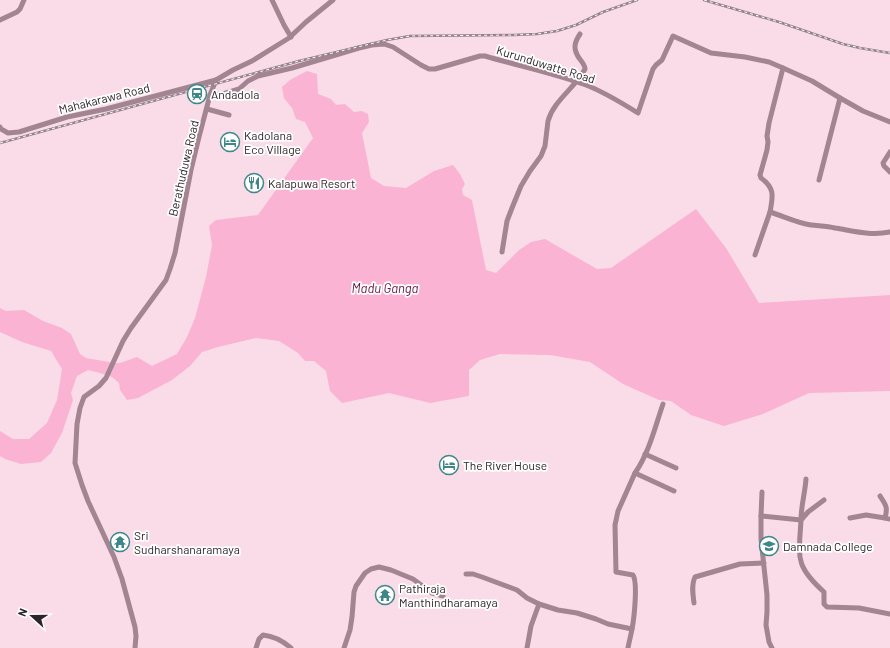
<svg xmlns="http://www.w3.org/2000/svg" width="890" height="648" font-family="Barlow,sans-serif">
	<style>
		.water { fill: #fbb3d3 }
		.lines { fill: none; stroke-linecap: round; stroke-linejoin: round }
		.minor { stroke: #a38491; stroke-width: 5 }
		.rail-casing { stroke: #958189; stroke-width: 2.5 }
		.rail { stroke: #fff; stroke-width: 1; stroke-dasharray: 3; stroke-linecap: butt }
		.labels { text-anchor: middle; dominant-baseline: central; stroke-width: 3.5; stroke-linejoin: round; paint-order: stroke }
		.street-label { font-size: 12px; fill: #2e2428; stroke: #fff }
		.poi-label { font-size: 12px; fill: #2e2428; stroke: #fff; text-anchor: start }
		.water-label { font-size: 13px; font-style: italic; fill: #661443; stroke: #fff }
	</style>
	<rect width="100%" height="100%" fill="#f9dce8"/>
	<path class="water" d="M307,71L317,74L318,94L331,99L336,105L345,104L354,112L362,111L368,114L369,122L362,133L371,178L384,186L406,188L434,171L453,165L460,174L465,184L462,189L463,195L472,200L486,270L496,273L519,250L531,242L545,239L597,269L611,268L696,209L726,248L759,303L890,295V391L809,393L763,414L724,426L691,415L671,401L659,400L623,384L590,362L550,355L500,354L480,360L469,370V396L430,403L389,393L342,403L330,391L326,371L314,361H305L298,353L279,341L256,338L218,347L202,352L190,366L172,380L138,398L127,400L120,390L119,383L112,377L100,373L88,370L77,376L71,393L73,400L62,433L51,453L41,462L21,464L5,459L0,456V431L13,439H29L47,423L57,400L62,369L51,351L22,342L0,332V308L6,311L24,310L43,321L62,328L71,334L80,354L86,358L115,363H120L137,357L152,366L177,354L187,337L195,318L206,277L212,245L209,226L216,220L258,215L313,138L305,122L296,119L292,108L284,98L282,87L290,80Z"/>
	<g class="lines">
		<g class="minor">
			<path d="M272,0L284,25L291,37"/>
			<path d="M0,20L17,12L20,9L24,0"/>
			<path d="M210,95L223,94L239,89L248,81L258,76L292,68L359,48L372,45L384,44L393,47L421,65L429,69H435L480,56H485C519,66 554,73 586,85C604,92 622,103 638,113L653,69L656,65L662,60L673,36L711,53L745,57L769,62L783,68L812,81L840,98L863,111L890,122"/>
			<path d="M207,109L229,115"/>
			<path d="M0,127L1,129L8,133L19,132L67,117L106,109L216,80"/>
			<path d="M890,152L883,163L884,166L890,172"/>
			<path d="M819,180L840,98"/>
			<path d="M770,212C783,216 797,223 811,225C819,226 827,226 835,228C854,231 871,236 890,232"/>
			<path d="M502,252L507,221L512,208L521,186L530,171L541,156L545,146L548,121C554,100 575,88 585,69C585,65 582,62 579,58C573,49 574,43 580,34"/>
			<path d="M755,255L770,212C773,196 775,188 761,178L760,175L767,150L768,142L767,136L769,123L783,68"/>
			<path d="M645,454L676,468"/>
			<path d="M635,473L674,491"/>
			<path d="M762,492L761,516V539L767,595V612L766,625L769,642L772,648"/>
			<path d="M880,496C886,505 888,507 885,518L890,519"/>
			<path d="M824,500L808,512L801,520C799,557 794,565 824,592V604L827,607L859,608L890,614"/>
			<path d="M761,516L801,520C801,506 805,493 806,479"/>
			<path d="M850,518L866,515L885,518"/>
			<path d="M466,574H473L482,577L517,590L527,598L539,604L558,610L577,613L596,619L608,624L632,629"/>
			<path d="M694,603C693,594 691,585 695,577L740,564L764,563"/>
			<path d="M135,648L136,636L135,627L122,579L114,557L88,501L82,485L75,463L77,424L80,408L84,397L99,386L106,378L123,341L131,328L166,280L170,269L175,253L191,170L199,137L210,95L216,80L233,70L252,61L289,38L306,22L333,0"/>
			<path d="M256,648L259,639L263,635C273,636 284,642 291,648"/>
			<path d="M344,648L350,630L352,617L354,592L356,586L365,573L371,569L379,567L391,570L413,579L432,593L443,596"/>
			<path d="M527,648L531,626L539,604"/>
			<path d="M628,648C629,642 631,635 632,629C634,619 638,583 633,575L616,572L615,525L618,511L635,473C649,453 655,427 663,404"/>
		</g>
		<defs>
			<g id="rail">
				<path d="M704,0L779,22L843,44L860,48L890,53"/>
				<path d="M0,143L299,61L387,40L410,36L514,35L537,34L557,31L576,25L603,12L637,0"/>
			</g>
		</defs>
		<use href="#rail" class="rail-casing"/>
		<use href="#rail" class="rail"/>
	</g>
	<defs>
		<symbol id="station-ring" viewBox="-11 -11 22 22"><circle r="9.5" fill="#fff" stroke="#3e868a" stroke-width="1.5"/><path d="M-3-6H3Q5-6 5-4V2Q5 4 3 4L4.5 6H3L1.5 4h-3L-3 6H-4.5L-3 4Q-5 4-5 2V-4Q-5-6-3-6ZM-3.5-4v3h7v-3ZM-3.5 1v1.5H-2V1ZM2 1v1.5H3.5V1Z" fill="#3e868a"/></symbol>
		<symbol id="hotel-ring" viewBox="-11 -11 22 22"><circle r="9.5" fill="#fff" stroke="#3e868a" stroke-width="1.5"/><path d="M-6-4.5h1.5V1H6V5H4.5V3h-9V5H-6ZM-4 0a1.8 1.8 0 1 1 3.6 0ZM.5 0V-2.5h3Q6-2.5 6 0Z" fill="#3e868a"/></symbol>
		<symbol id="restaurant-ring" viewBox="-11 -11 22 22"><circle r="9.5" fill="#fff" stroke="#3e868a" stroke-width="1.5"/><path d="M-5-6h1v4h1v-4h1v4h1v-4h1v5L-1.5 .5V6h-2V.5L-5-1ZM5-6V6H3V1.5H1.5Q1.5-4 5-6Z" fill="#3e868a"/></symbol>
		<symbol id="temple-ring" viewBox="-11 -11 22 22"><circle r="9.5" fill="#fff" stroke="#3e868a" stroke-width="1.5"/><path d="M0-6L5-2H3V0L6.5 2.5H4V6H1.5V3h-3V6H-4V2.5H-6.5L-3 0V-2H-5Z" fill="#3e868a"/></symbol>
		<symbol id="school-ring" viewBox="-11 -11 22 22"><circle r="9.5" fill="#fff" stroke="#3e868a" stroke-width="1.5"/><path d="M0-5L7-2L0 1L-7-2ZM-4 1L0 2.5L4 1V4Q0 6-4 4Z" fill="#3e868a"/></symbol>
	</defs>
	<g fill-rule="evenodd">
		<use href="#station-ring" x="186" y="83" width="22" height="22"/>
		<use href="#hotel-ring" x="219" y="131" width="22" height="22"/>
		<use href="#restaurant-ring" x="243" y="172" width="22" height="22"/>
		<use href="#hotel-ring" x="438" y="454" width="22" height="22"/>
		<use href="#temple-ring" x="109" y="531" width="22" height="22"/>
		<use href="#school-ring" x="758" y="535" width="22" height="22"/>
		<use href="#temple-ring" x="374" y="584" width="22" height="22"/>
	</g>
	<g class="labels">
		<g class="street-label">
			<text transform="translate(546 64) rotate(17)">Kurunduwatte Road</text>
			<text transform="translate(104 98) rotate(-14)">Mahakarawa Road</text>
			<text transform="translate(183 168) rotate(-77)">Berathuduwa Road</text>
		</g>
		<g class="poi-label">
			<text x="211" y="94">Andadola</text>
			<text x="244" y="135">Kadolana<tspan x="244" dy="14">Eco Village</tspan></text>
			<text x="268" y="183">Kalapuwa Resort</text>
			<text x="463" y="465">The River House</text>
			<text x="134" y="535">Sri<tspan x="134" dy="14">Sudharshanaramaya</tspan></text>
			<text x="783" y="546">Damnada College</text>
			<text x="399" y="588">Pathiraja<tspan x="399" dy="14">Manthindharamaya</tspan></text>
		</g>
		<g class="water-label">
			<text x="385" y="288">Madu Ganga</text>
		</g>
	</g>
	<g transform="translate(32 616) rotate(291)" stroke="#ffffff" stroke-width="3" paint-order="stroke">
	<path d="M0-3L7 15L0 10L-7 15Z" fill="#2e2428"/>
	<text y="-6" font-size="11" font-weight="bold" text-anchor="middle" fill="#2e2428">N</text>
	</g>
</svg>
